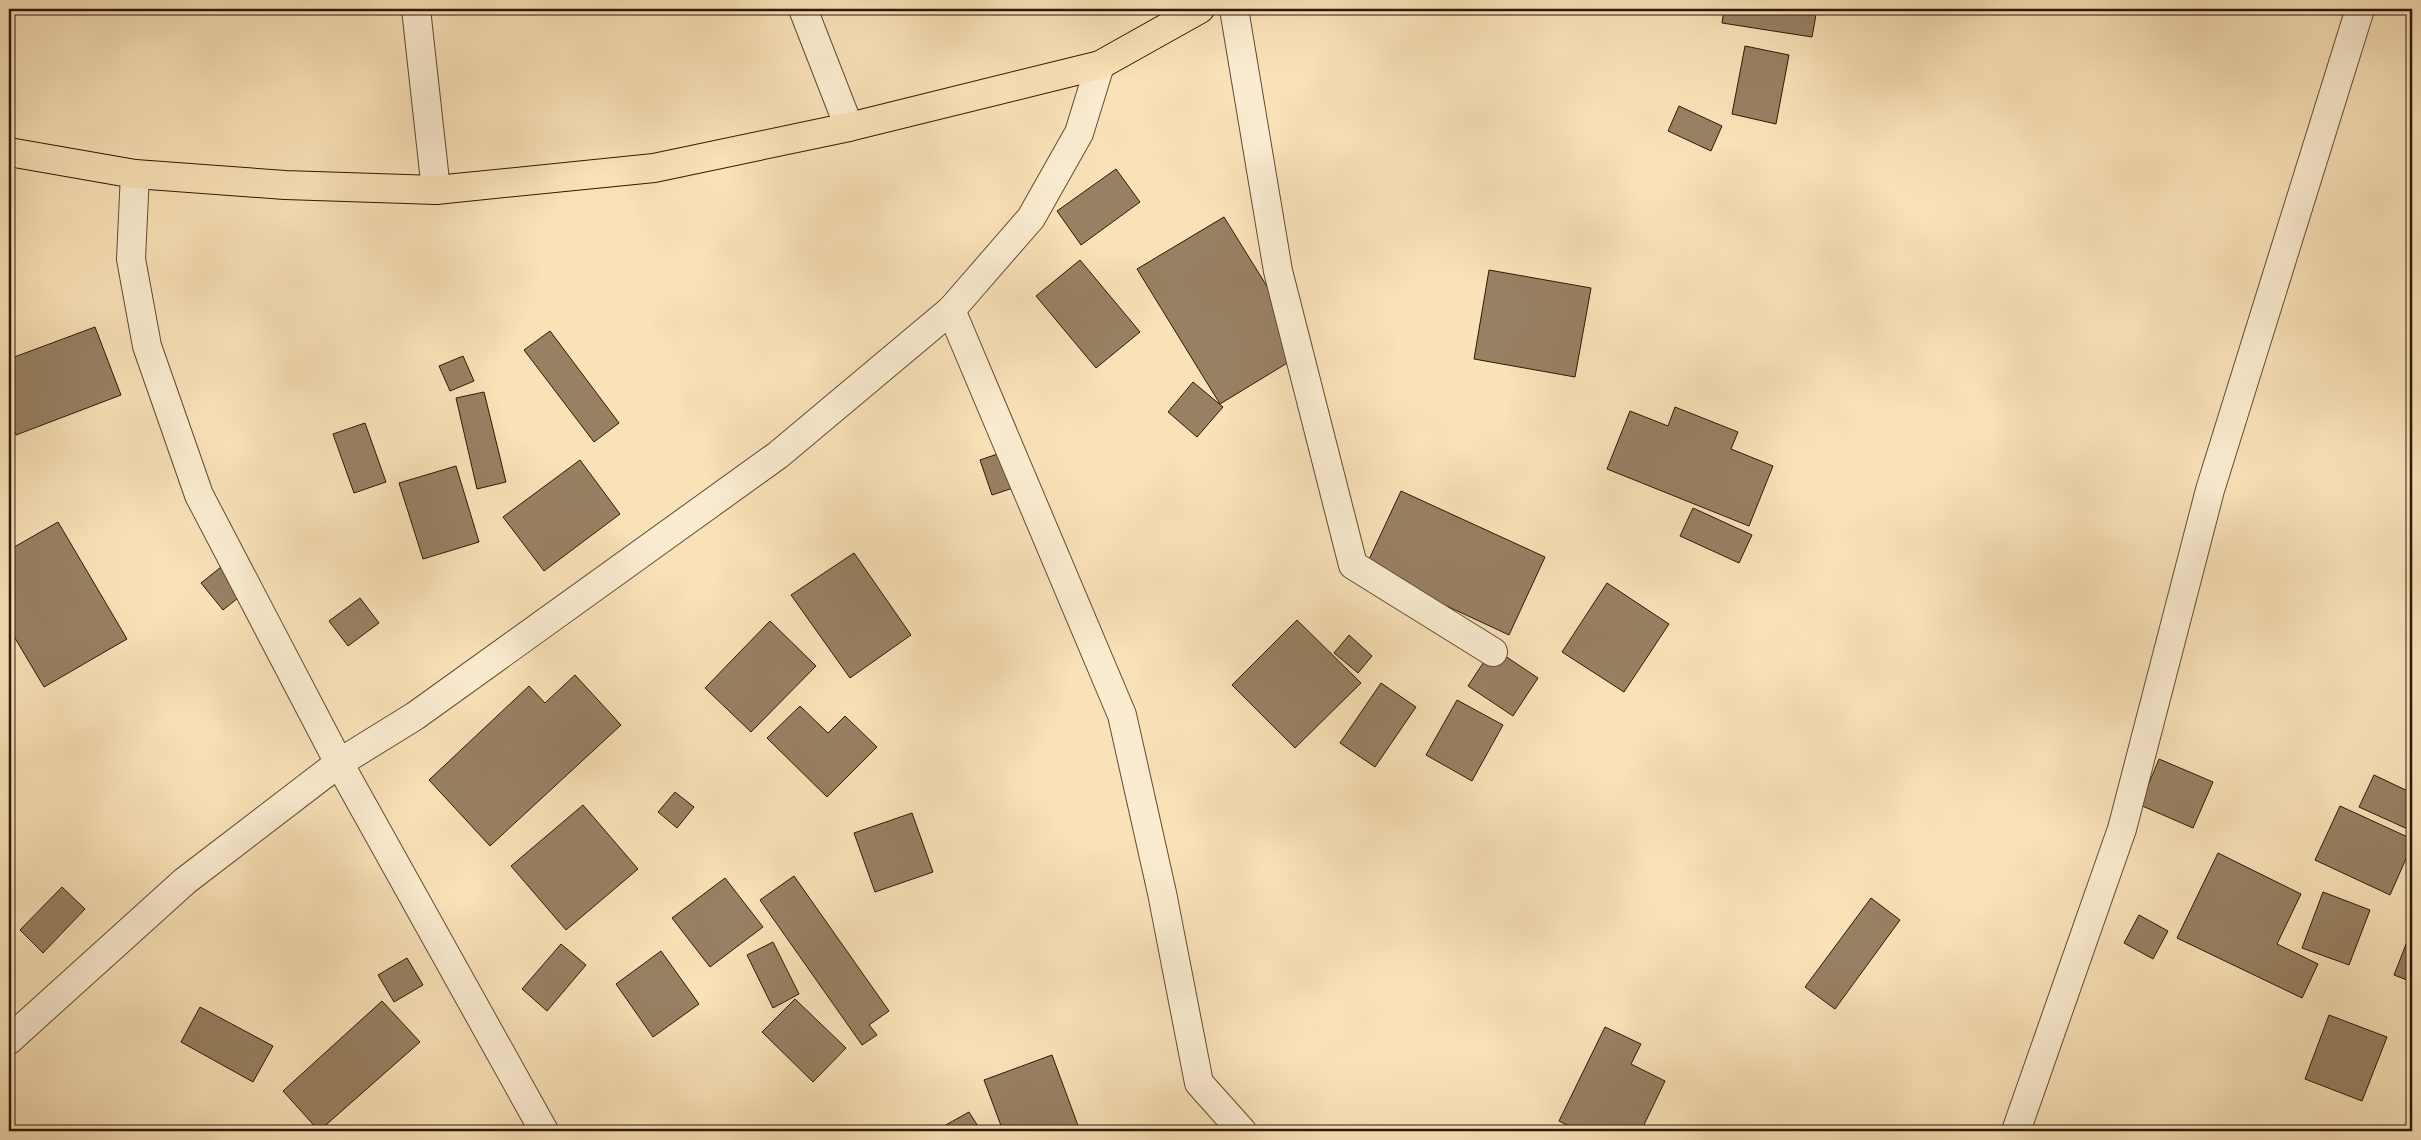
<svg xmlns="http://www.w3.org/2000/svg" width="2421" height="1140" font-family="'IM FELL DW Pica',serif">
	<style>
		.building { fill: #988163; stroke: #2e1806 }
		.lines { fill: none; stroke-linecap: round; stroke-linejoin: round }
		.minor-casing { stroke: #614a32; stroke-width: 30 }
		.major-casing { stroke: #2e1806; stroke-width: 30 }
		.minor { stroke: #fbecd1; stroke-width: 28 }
		.major { stroke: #f9e1b8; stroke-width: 28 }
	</style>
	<rect width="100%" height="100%" fill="#f9e1b8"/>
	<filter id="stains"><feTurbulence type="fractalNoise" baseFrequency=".004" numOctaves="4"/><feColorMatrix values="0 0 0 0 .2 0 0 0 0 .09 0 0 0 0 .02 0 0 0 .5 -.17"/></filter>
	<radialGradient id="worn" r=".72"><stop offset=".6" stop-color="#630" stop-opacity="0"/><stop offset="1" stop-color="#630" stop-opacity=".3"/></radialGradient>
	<g class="building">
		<path d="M1724,9H1817L1812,37L1722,23Z"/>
		<path d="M1745,46L1789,55L1776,124L1732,114Z"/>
		<path d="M1679,106L1722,126L1711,151L1668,131Z"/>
		<path d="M1116,169L1140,202L1081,245L1057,211Z"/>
		<path d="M1224,217L1307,351L1220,404L1137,269Z"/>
		<path d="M1080,260L1140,332L1096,368L1036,296Z"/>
		<path d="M1489,270L1591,288L1575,377L1474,359Z"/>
		<path d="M95,327L121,395L16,435L9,417V359Z"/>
		<path d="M550,331L619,423L594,442L524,350Z"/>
		<path d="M463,356L474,381L450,391L439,366Z"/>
		<path d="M1193,382L1223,407L1197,437L1168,412Z"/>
		<path d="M484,392L506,482L477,489L456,398Z"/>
		<path d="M1675,407L1738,432L1731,449L1773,466L1749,526L1607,469L1630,411L1668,426Z"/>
		<path d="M365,423L386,482L354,493L333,434Z"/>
		<path d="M1015,448L1028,483L992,495L980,460Z"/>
		<path d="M580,460L620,514L544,571L503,517Z"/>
		<path d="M456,466L479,542L423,559L399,483Z"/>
		<path d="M1401,491L1545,557L1509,635L1365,568Z"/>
		<path d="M1693,508L1752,535L1739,563L1680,536Z"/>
		<path d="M58,522L127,639L44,687L9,628V550Z"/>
		<path d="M854,553L911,635L850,678L791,595Z"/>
		<path d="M236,555L258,582L223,610L201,583Z"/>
		<path d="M1607,583L1669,624L1624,692L1562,652Z"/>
		<path d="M360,598L379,623L348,646L329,621Z"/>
		<path d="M1297,620L1361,683L1295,748L1232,685Z"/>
		<path d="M770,621L816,666L751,732L705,688Z"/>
		<path d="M1349,635L1372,656L1358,673L1334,653Z"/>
		<path d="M1493,648L1538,678L1513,716L1468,686Z"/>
		<path d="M575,675L621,725L490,846L429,780L529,686L545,703Z"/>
		<path d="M1381,683L1416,707L1375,767L1340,743Z"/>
		<path d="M1457,700L1503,725L1472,781L1426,755Z"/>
		<path d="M800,706L828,733L845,716L877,747L827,797L767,738Z"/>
		<path d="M2159,759L2213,782L2193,828L2140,805Z"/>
		<path d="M2374,775L2412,793V831L2359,807Z"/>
		<path d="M675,792L694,807L677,828L658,812Z"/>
		<path d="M583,805L638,869L566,930L511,866Z"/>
		<path d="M2340,806L2412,839V845L2390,895L2315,860Z"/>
		<path d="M912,813L933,872L875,892L854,833Z"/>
		<path d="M2218,853L2301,894L2277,944L2318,964L2302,998L2177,938Z"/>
		<path d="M794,876L889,1011L869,1025L877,1035L862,1045L760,900Z"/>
		<path d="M725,878L763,927L710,967L672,918Z"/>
		<path d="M62,887L85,909L43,953L20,930Z"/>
		<path d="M2323,892L2370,910L2349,965L2302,948Z"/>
		<path d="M1871,898L1900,920L1835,1009L1805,987Z"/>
		<path d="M2139,915L2168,931L2153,959L2124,943Z"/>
		<path d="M2412,929V982L2394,975Z"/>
		<path d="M773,942L799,994L773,1008L747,955Z"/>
		<path d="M561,944L586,965L547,1011L522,989Z"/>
		<path d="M661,951L699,1004L653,1037L616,984Z"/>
		<path d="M407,958L423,985L394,1002L378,975Z"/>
		<path d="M795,999L846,1048L813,1082L762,1032Z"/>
		<path d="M382,1001L420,1042L319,1131L283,1091Z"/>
		<path d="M200,1007L273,1046L253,1082L181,1042Z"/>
		<path d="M2329,1015L2387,1037L2362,1101L2305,1079Z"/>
		<path d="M1605,1027L1641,1044L1631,1064L1665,1081L1641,1131H1579L1559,1121Z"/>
		<path d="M1052,1055L1080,1131H1003L984,1080Z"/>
		<path d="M969,1112L981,1131H935Z"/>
	</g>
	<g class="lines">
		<defs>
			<g id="minor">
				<path d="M416,9L436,190"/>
				<path d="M803,9L849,127"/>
				<path d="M1234,9L1278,271L1353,565L1493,652"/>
				<path d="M135,174L131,259L147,346L199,495L339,763L544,1131"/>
				<path d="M951,310L1122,715L1162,893L1199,1083L1242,1131"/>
				<path d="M9,1040L185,881L339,763L415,716L778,455L951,310L1031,218L1079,133L1100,65"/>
				<path d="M2016,1131L2122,829L2210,490L2360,9"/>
			</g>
			<path id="major" d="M9,152L135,174L285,185L436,190L654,168L849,127L1100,65L1200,9"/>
		</defs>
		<use href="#minor" class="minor-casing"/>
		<use href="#major" class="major-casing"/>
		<use href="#minor" class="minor"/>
		<use href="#major" class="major"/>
	</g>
	<rect width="2421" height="1140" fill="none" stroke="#f9e1b8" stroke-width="30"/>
	<rect x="10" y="10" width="2401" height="1120" fill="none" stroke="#2e1806" stroke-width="2.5"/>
	<rect x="15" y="15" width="2391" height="1110" fill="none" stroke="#2e1806"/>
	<rect width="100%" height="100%" filter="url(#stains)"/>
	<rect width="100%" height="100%" fill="url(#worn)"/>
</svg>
